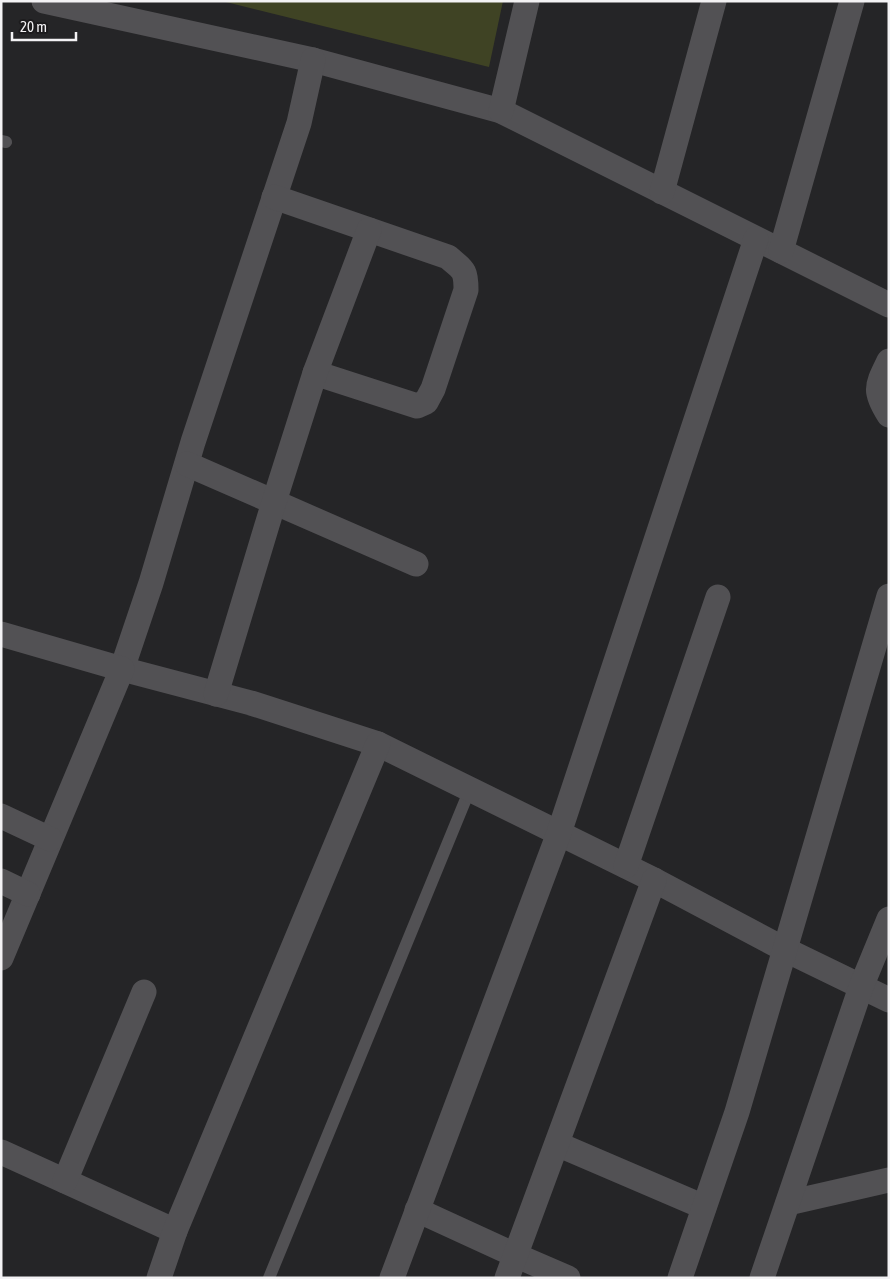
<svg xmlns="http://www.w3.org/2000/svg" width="890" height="1279" font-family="'Asap Condensed',sans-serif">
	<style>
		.green { fill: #3f4324 }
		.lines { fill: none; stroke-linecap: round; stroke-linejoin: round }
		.lane { stroke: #525154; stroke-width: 12 }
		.street { stroke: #525154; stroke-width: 25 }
	</style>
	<rect width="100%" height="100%" fill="#252527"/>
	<path class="green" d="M222,1H503L489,67Z"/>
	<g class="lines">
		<g class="lane">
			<path d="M1,141L6,142"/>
			<path d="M269,1278L470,789"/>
		</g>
		<g class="street">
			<path d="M44,1L313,60L501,111L889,305"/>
			<path d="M313,60L299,123L193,442L151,583L122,669L251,703L378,744L654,880L784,949L889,1000"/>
			<path d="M501,111L527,1"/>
			<path d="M662,192L714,1"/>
			<path d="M274,197L448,257C463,270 466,269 466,290L433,389L426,402L417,406L315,373"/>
			<path d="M781,251L852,1"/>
			<path d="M889,361C877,386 873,390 889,415"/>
			<path d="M187,464L416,564"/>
			<path d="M1,634L122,669L1,958"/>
			<path d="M216,694L274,502L315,373L369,230"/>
			<path d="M1,816L50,839"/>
			<path d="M626,866L718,597"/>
			<path d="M1,881L28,894"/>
			<path d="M557,1144L704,1207"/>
			<path d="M1,1152L175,1231"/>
			<path d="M65,1181L144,992"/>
			<path d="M788,1203L889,1180"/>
			<path d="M417,1210L515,1255L568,1278"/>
			<path d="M159,1278L175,1231L378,744"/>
			<path d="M392,1278L559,833L756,239"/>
			<path d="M507,1278L654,880"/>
			<path d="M680,1278L737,1112L889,596"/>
			<path d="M762,1278L861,987L889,919"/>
		</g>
	</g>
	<rect width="890" height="1279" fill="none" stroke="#f3f2f4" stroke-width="5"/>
	<path d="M12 32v8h64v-8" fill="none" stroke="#f3f2f4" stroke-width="2.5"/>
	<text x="20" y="32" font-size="15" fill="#f3f2f4" stroke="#1c1b1d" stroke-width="4" paint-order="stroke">20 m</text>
</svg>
